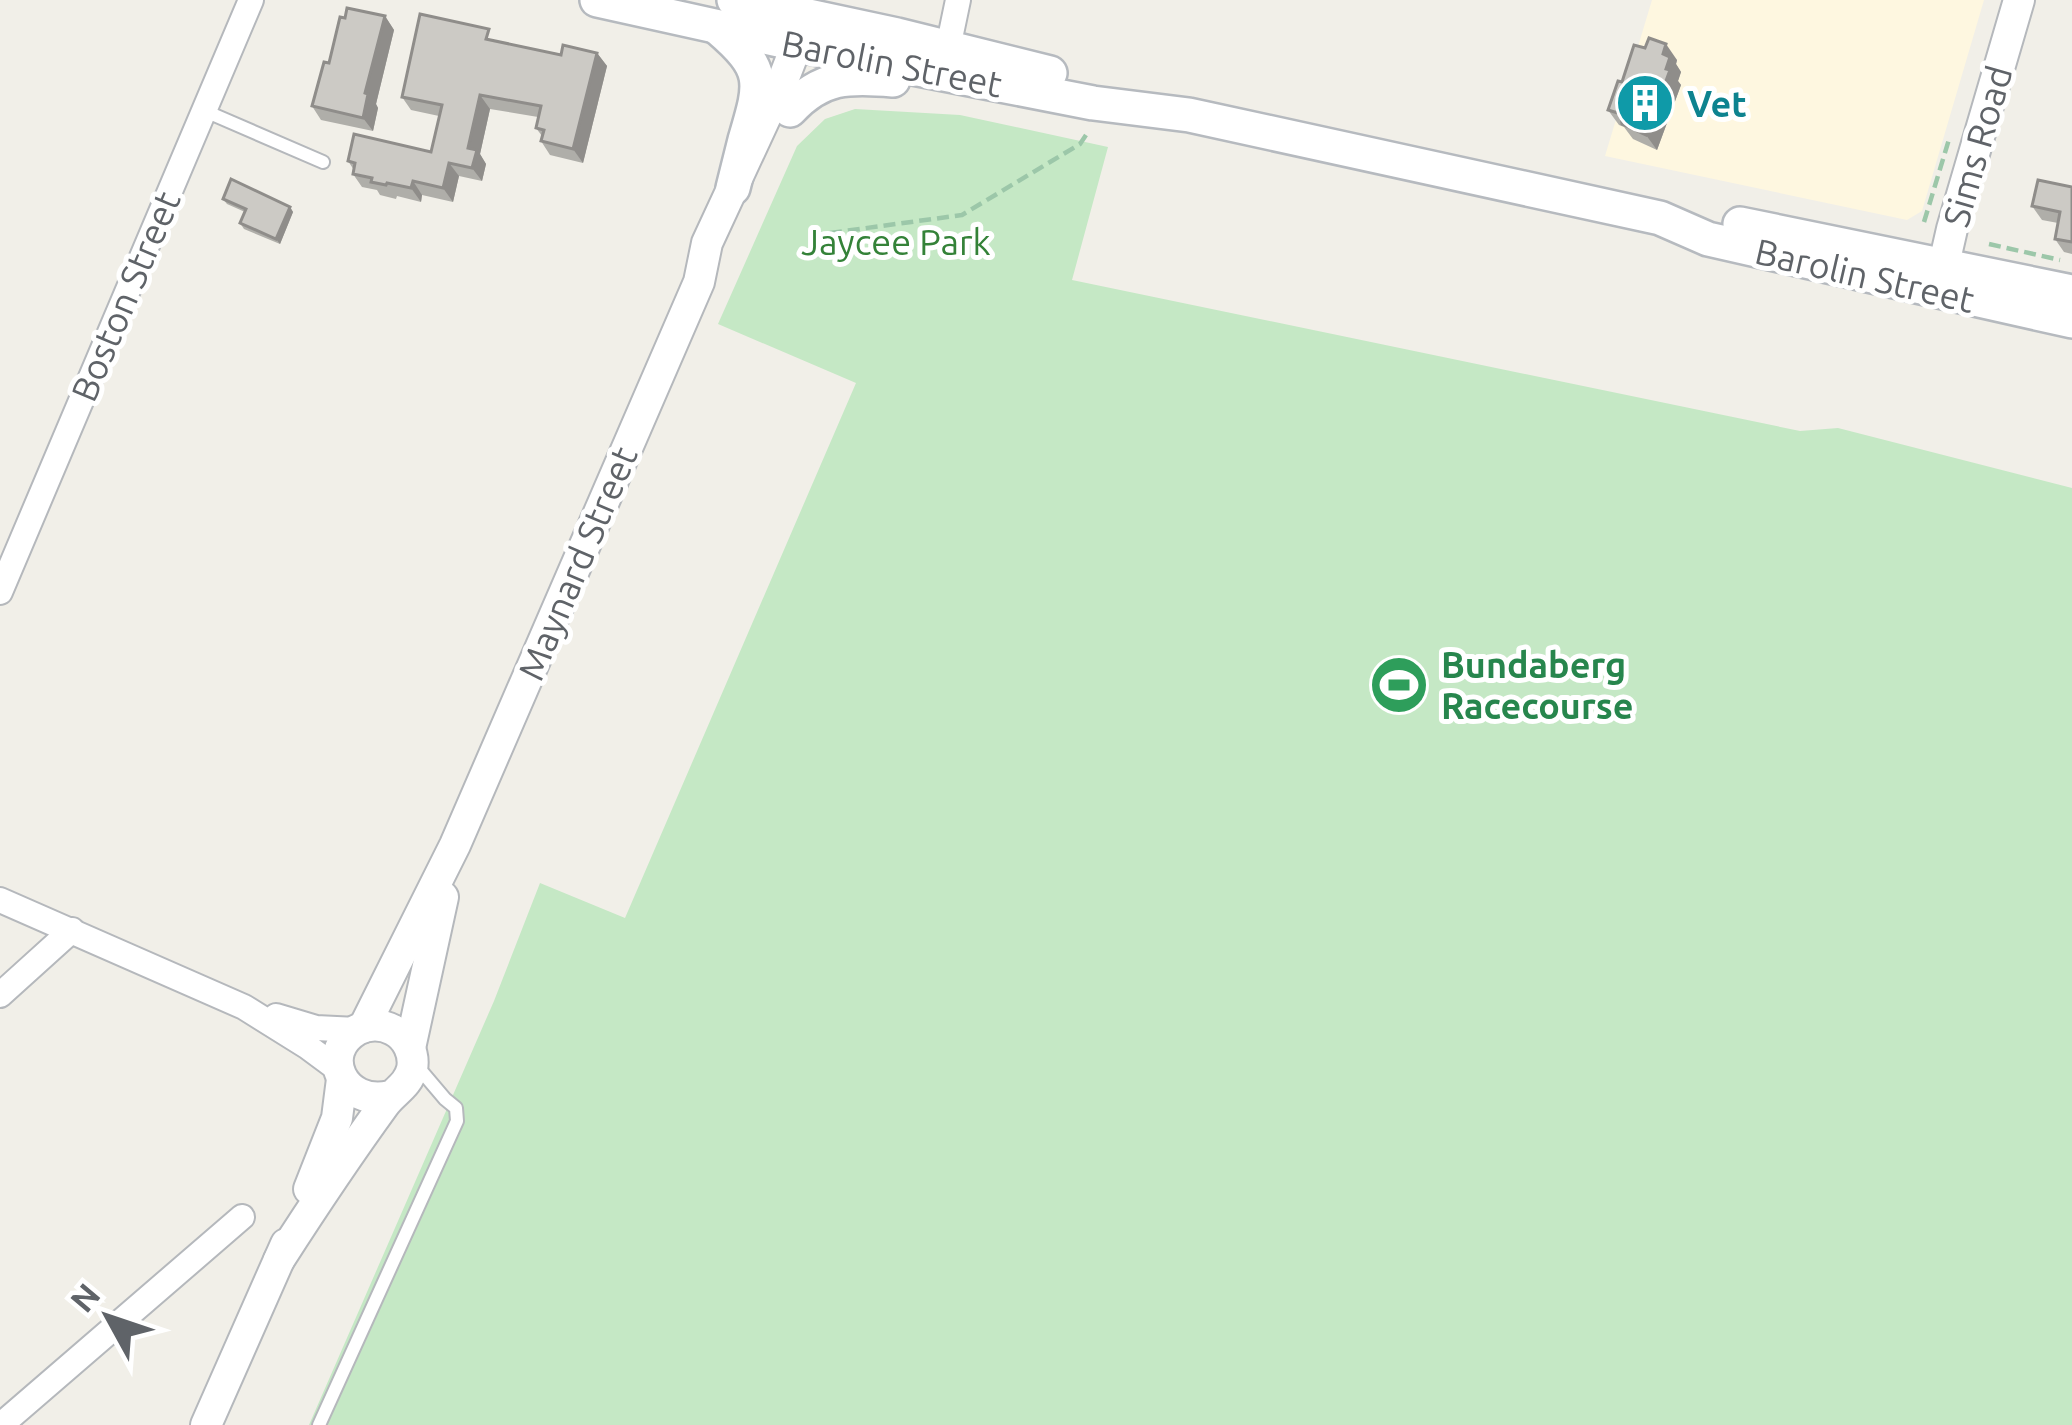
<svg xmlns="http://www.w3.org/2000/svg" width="2072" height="1425" font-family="Ubuntu,sans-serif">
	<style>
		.commercial { fill: #fef7e0 }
		.park { fill: #c5e8c5 }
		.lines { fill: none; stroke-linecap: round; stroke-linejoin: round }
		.service-casing { stroke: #b5b8bc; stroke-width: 16 }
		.minor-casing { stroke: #b5b8bc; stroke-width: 28 }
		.tertiary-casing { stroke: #b5b8bc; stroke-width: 34 }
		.secondary-casing { stroke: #b6babf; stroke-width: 38 }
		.path { stroke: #9cc7a9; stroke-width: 4.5; stroke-dasharray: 12 6; stroke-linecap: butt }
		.service { stroke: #fff; stroke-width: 12 }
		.minor { stroke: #fff; stroke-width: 24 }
		.tertiary { stroke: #fff; stroke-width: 30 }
		.secondary { stroke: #fff; stroke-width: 33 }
		.wall { fill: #afaea9 }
		.shaded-wall { fill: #8f8d8a }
		.building { fill: #cccac5; stroke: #8f8d8a; stroke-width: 3 }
		.labels { text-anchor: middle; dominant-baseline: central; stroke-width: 10; stroke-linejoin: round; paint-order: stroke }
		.street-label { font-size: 36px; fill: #5f6368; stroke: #fff }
		.culture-label { font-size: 36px; font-weight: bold; fill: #0d838f; stroke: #fff; text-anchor: start }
		.park-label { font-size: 36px; fill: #348238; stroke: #fff }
		.leisure-label { font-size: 36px; font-weight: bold; fill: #27864d; stroke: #fff; text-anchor: start }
	</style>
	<rect width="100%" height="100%" fill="#f1efe8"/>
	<path class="commercial" d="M1652,0H1984L1922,211L1907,220L1605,156Z"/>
	<path class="park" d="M855,109L960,115L1108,147L1072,280L1800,431L1838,428L2072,488V1425H309L494,1001L540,883L625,918L856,383L718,324L797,146L825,119Z"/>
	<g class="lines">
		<defs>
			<g id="service">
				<path d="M205,111L323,162"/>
				<path d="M319,1425L457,1121L456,1108L445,1099L417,1066"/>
			</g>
			<g id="minor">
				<path d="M948,48L958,0"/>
				<path d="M0,592L251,0"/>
				<path d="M0,900L244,1007L308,1047L339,1070"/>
				<path d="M0,995L72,930"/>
				<path d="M276,1016L316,1028L357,1030"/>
				<path d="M1,1425L242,1217"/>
			</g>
			<g id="tertiary">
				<path d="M1939,286L1952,229L2019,0"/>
				<path d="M364,1027L455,845L699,282L707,243L785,75L806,21"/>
				<path d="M410,1048L443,897"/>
				<path d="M309,1189L337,1118L342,1079"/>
				<path d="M279,1260C313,1207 347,1156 384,1105C393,1092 408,1086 412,1069C415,1054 407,1037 393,1030C382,1024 368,1024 357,1030C318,1053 343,1107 390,1096"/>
				<path d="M206,1425L286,1244"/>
			</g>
			<g id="secondary">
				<path d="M597,0L846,55L1093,103L1189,115L1660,218L1708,239L2072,321"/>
				<path d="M734,0L897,35L1050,73"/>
				<path d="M718,28C767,70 762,82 745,140C741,156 737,172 733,188"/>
				<path d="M790,110C821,76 849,76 893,80"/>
				<path d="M1740,224L2072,292"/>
			</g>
		</defs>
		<use href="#service" class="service-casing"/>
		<use href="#minor" class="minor-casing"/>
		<use href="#tertiary" class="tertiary-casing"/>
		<use href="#secondary" class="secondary-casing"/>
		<g class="path">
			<path d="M1924,222L1950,136"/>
			<path d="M830,233L962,215L1080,144L1086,135"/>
			<path d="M1989,244L2060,260"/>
		</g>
		<use href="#service" class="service"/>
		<use href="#minor" class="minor"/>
		<use href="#tertiary" class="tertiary"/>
		<use href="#secondary" class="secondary"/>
	</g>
	<g class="wall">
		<path d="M385,16L394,30L376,104L378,108L373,131L321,120L312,106L345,18Z"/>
		<path d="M498,42L561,55L597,53L607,66L583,163L550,155L541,141L542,136L536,128L538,117L490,109L480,154L486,164L482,181L459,176L453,202L422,195L421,202L397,196L396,199L380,195L377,190L362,187L353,174L354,170L348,161L431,152L439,116L411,110L402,97Z"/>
		<path d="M1645,48L1677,60L1676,64L1681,72L1678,81L1681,85L1657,150L1633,139L1624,127L1619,125L1608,110L1622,82Z"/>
		<path d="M2072,187V254L2064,252L2055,239L2058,223L2042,220L2032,206Z"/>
		<path d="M223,199L290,207L293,212L280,244L244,229L240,223L245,212L227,204Z"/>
	</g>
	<g class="shaded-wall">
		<path d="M385,16L394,30L376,104L378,108L373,131L363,118L365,93Z"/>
		<path d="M1666,44L1677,60L1676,64L1681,72L1678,81L1681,85L1657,150L1646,135L1666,69L1663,54Z"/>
		<path d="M597,53L607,66L583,163L573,149Z"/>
		<path d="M480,95L490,109L480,154L486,164L482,181L472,168L468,148Z"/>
		<path d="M449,163L459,176L453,202L443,188Z"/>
		<path d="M413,181L422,195L421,202L411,188Z"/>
		<path d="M290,207L293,212L280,244L276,239Z"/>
	</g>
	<g class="building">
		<path d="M347,8L385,16L365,93L368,94L363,118L312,106L324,62L329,63L340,17L345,18Z"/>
		<path d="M420,14L489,29L486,39L561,55L563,45L597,53L573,149L541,141L544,130L536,128L541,106L480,95L468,148L477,150L472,168L449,163L443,188L413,181L411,188L387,183L386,185L371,182L372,178L353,174L355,163L348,161L354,134L431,152L442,105L402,97Z"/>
		<path d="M1649,38L1666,44L1663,54L1670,57L1666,69L1670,70L1646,135L1622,124L1621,114L1608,110L1618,81L1622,82L1634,45L1645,48Z"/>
		<path d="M231,179L290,207L276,239L240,223L246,209L223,199Z"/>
		<path d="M2038,180L2072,187V242L2055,239L2060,212L2032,206Z"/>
	</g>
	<defs>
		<symbol id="building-disc" viewBox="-11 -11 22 22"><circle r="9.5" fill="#0f9aa8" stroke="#fff"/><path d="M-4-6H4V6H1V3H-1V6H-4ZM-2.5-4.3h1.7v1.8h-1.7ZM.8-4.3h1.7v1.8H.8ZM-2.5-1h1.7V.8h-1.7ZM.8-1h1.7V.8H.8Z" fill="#fff"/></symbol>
		<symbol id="stadium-disc" viewBox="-11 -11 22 22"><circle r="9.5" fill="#2e9e5b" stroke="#fff"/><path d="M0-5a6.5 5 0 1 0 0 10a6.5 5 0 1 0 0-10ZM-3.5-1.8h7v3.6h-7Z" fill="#fff"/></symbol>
	</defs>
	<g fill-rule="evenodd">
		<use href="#building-disc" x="1612" y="70" width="66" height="66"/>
		<use href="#stadium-disc" x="1366" y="652" width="66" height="66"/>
	</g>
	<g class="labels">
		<g class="street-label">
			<text transform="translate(892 63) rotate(11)">Barolin Street</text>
			<text transform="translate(1977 146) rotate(-74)">Sims Road</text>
			<text transform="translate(1865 275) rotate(13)">Barolin Street</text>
			<text transform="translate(125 296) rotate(-67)">Boston Street</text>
			<text transform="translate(577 563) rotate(-67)">Maynard Street</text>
		</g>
		<g class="culture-label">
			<text x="1687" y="103">Vet</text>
		</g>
		<g class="park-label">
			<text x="896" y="241">Jaycee Park</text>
		</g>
		<g class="leisure-label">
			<text x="1441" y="664">Bundaberg<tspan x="1441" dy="41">Racecourse</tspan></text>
		</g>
	</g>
	<g transform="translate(108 1317) rotate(310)" stroke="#ffffff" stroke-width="9" paint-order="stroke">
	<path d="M0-9L21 45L0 30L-21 45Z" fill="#5f6368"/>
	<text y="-18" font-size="33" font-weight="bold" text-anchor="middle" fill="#5f6368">N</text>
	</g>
</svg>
